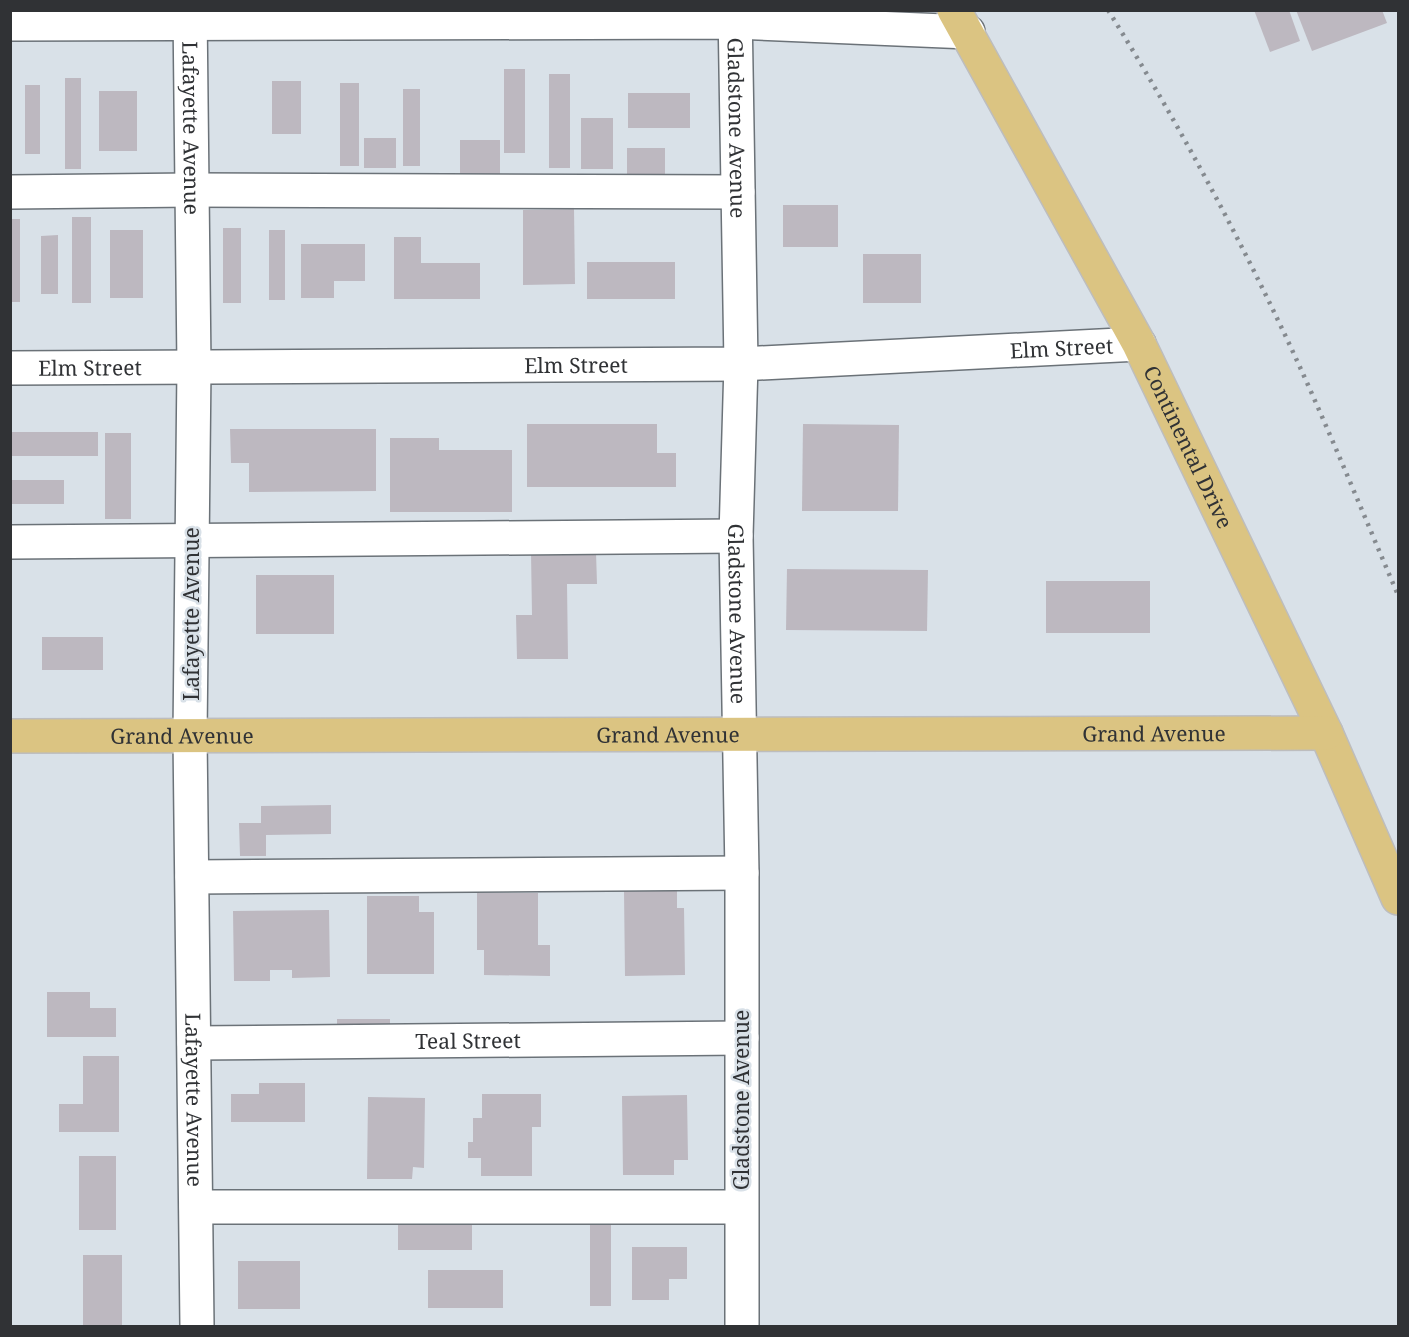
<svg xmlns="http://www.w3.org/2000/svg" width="1409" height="1337" font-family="'Noto Serif',serif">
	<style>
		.building { fill: #bdb8c0 }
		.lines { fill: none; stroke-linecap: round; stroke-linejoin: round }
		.minor-casing { stroke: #6b7278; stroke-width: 36 }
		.major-casing { stroke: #bdbdbe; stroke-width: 36 }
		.minor { stroke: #fff; stroke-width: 33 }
		.major { stroke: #dbc482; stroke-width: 33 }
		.rail { stroke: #858a8f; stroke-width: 4.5; stroke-dasharray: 3 6; stroke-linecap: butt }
		.labels { text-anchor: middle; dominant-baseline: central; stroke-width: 5; stroke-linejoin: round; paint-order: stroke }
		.street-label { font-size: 21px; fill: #303235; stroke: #d9e1e8 }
	</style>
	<rect width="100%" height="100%" fill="#d9e1e8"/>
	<g class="building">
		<path d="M1254,10H1289L1300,41L1270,52Z"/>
		<path d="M1296,10H1382L1387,23L1312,51Z"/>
		<rect x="504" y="69" width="21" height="84"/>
		<rect x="549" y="74" width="21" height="94"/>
		<rect x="65" y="78" width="16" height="91"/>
		<rect x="272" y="81" width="29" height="53"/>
		<rect x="340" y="83" width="19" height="83"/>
		<rect x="25" y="85" width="15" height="69"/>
		<rect x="403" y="89" width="17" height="77"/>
		<rect x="99" y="91" width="38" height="60"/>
		<rect x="628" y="93" width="62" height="35"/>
		<rect x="581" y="118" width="32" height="51"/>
		<rect x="364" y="138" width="32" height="30"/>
		<rect x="460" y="140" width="40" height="38"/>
		<rect x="627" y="148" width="38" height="33"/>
		<rect x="783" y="205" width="55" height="42"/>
		<path d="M574,209L575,284L523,285V210Z"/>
		<rect x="72" y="217" width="19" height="86"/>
		<rect x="10" y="219" width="10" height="83"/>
		<rect x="223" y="228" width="18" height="75"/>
		<rect x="110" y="230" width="33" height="68"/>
		<rect x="269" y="230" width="16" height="70"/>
		<path d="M58,235V294H41V236Z"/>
		<path d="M394,237H421V263H480V299H394Z"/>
		<path d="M301,244H365V281H334V298H301Z"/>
		<rect x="863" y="254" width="58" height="49"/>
		<rect x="587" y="262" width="88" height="37"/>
		<path d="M527,424H657V453H676V487H527Z"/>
		<path d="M803,424L899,425L898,511H802Z"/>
		<path d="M230,429H376V491L249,492V463H231Z"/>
		<rect x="10" y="432" width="88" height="24"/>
		<rect x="105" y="433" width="26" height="86"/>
		<path d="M390,438H439V450H512V512H390Z"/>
		<rect x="10" y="480" width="54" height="24"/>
		<path d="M531,552H596L597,584H567L568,659H517L516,615H532Z"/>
		<path d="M787,569L928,570L927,631L786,630Z"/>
		<rect x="256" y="575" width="78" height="59"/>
		<rect x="1046" y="581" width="104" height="52"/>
		<rect x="42" y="637" width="61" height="33"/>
		<path d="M331,805V834L266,835V856H240L239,823H261V806Z"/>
		<path d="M624,891H677V908H684L685,975L625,976Z"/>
		<path d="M477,893H538V945H550V976L484,975V950H477Z"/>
		<path d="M367,896H419V912H434V974H367Z"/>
		<path d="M329,910L330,977L292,978V970H270V981H234L233,911Z"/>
		<path d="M47,992H90V1008H116V1037H47Z"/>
		<rect x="337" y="1019" width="53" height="37"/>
		<path d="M83,1056H119V1132H59V1104H83Z"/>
		<path d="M259,1083H305V1122H231V1094H259Z"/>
		<path d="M482,1094H541V1127H532V1176H481V1158H468V1142H473V1118H482Z"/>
		<path d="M687,1095L688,1160H674V1175H623L622,1096Z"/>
		<path d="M368,1097L425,1098L424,1168L413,1167L412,1179H367Z"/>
		<rect x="79" y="1156" width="37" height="74"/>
		<rect x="398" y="1219" width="74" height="31"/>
		<rect x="590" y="1222" width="21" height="84"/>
		<path d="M632,1247H687V1279H669V1300H632Z"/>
		<rect x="83" y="1255" width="39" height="71"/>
		<rect x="238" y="1261" width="62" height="48"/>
		<rect x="428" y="1270" width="75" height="38"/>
	</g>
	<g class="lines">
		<defs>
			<g id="minor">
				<path id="s1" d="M190,10L194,367L190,736L197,1326"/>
				<path id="s2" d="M735,10L741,364L736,536L742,873V1326"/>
				<path d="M10,24L735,22L968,32"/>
				<path d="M10,192L192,190L738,192"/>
				<path id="s3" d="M10,368L741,364L1139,344"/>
				<path d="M10,542L736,536"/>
				<path d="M192,877L742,873"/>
				<path id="s4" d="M194,1043L742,1038"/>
				<path d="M196,1207H741"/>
			</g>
			<g id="major">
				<path id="s5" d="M954,10L1139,344L1326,733L1398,898"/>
				<path id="s6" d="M10,736L1326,733"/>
			</g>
		</defs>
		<use href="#minor" class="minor-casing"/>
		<use href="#major" class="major-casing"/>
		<use href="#minor" class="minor"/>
		<use href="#major" class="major"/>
		<path class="rail" d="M1108,10C1174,116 1233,225 1286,337C1326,422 1361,509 1398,595"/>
	</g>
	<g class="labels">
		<g class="street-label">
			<text stroke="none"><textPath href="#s1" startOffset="118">Lafayette Avenue</textPath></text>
			<text stroke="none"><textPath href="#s2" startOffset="118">Gladstone Avenue</textPath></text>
			<text stroke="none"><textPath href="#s3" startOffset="1052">Elm Street</textPath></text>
			<text stroke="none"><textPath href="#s3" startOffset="566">Elm Street</textPath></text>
			<text stroke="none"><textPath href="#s3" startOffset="80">Elm Street</textPath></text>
			<text stroke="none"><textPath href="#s5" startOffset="496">Continental Drive</textPath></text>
			<text transform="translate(191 614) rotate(-90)">Lafayette Avenue</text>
			<text stroke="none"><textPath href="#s2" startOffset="604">Gladstone Avenue</textPath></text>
			<text stroke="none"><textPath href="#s6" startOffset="1144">Grand Avenue</textPath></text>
			<text stroke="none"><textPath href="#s6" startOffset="658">Grand Avenue</textPath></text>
			<text stroke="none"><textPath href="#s6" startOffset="172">Grand Avenue</textPath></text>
			<text stroke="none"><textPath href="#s4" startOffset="274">Teal Street</textPath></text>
			<text stroke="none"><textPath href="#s1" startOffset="1090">Lafayette Avenue</textPath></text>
			<text transform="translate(741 1100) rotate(-90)">Gladstone Avenue</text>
		</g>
	</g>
	<rect width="1409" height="1337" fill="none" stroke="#303235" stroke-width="24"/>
</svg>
